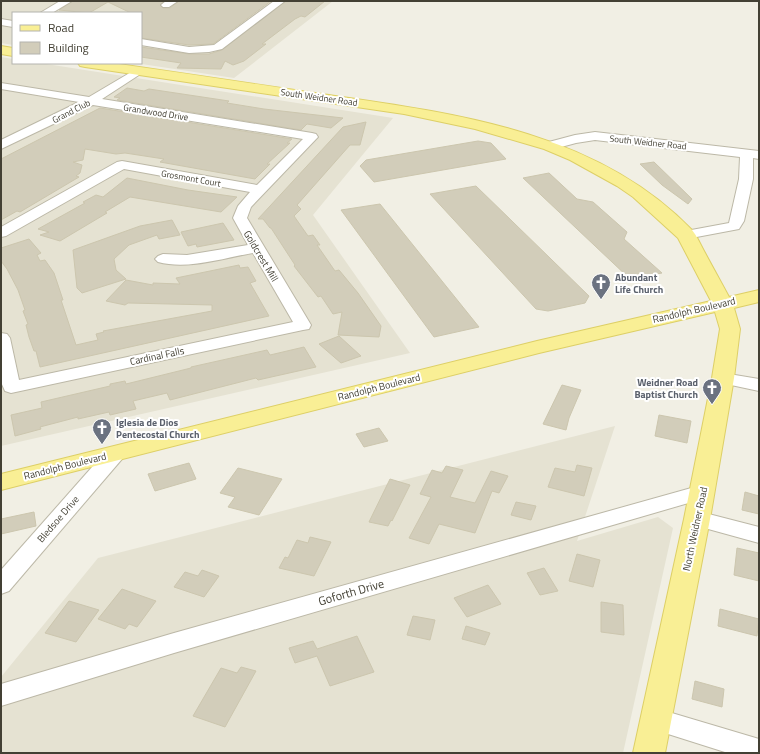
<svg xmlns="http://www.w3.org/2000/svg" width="760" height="754" font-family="'Titillium Web',sans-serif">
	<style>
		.residential { fill: #e5e2d2 }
		.building { fill: #d2cdba; stroke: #ccc6ae }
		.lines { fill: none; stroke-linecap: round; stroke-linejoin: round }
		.minor-casing { stroke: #bcb8a7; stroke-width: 2 }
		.major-casing { stroke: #ddcf66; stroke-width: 2 }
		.minor { fill: #fff; fill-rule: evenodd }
		.major { fill: #f9ef95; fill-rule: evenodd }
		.labels { text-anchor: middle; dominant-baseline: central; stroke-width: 4; stroke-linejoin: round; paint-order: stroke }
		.far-street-label { font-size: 9px; fill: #434034; stroke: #fff }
		.street-label { font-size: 10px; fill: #434034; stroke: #fff }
		.worship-label { font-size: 10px; font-weight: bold; fill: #5b616d; stroke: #fff; text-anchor: start }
		.near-street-label { font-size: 12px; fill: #434034; stroke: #fff }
	</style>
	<rect width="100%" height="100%" fill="#f1efe4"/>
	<g class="residential">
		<path d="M1,1H333L234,78L135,63H141V13H13V45L1,43Z"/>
		<path d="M1,57L13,59V63H40L393,118L313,215L410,353L1,446Z"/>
		<path d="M615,426L577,541L658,517L673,528L623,753H1V677L98,558Z"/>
	</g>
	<g class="building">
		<path d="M73,1H164L160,5L163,8H170L179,1H271L213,44L189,45L141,38V13H131L108,2L89,13L59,10Z"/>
		<path d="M286,1H325L305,17L301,16L295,19L262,44H266L244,61L233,65L225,61L221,69L177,68L181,63L141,57V47L189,54H209L222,50Z"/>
		<path d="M127,88L144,91L149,89L229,101L227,103L264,109L343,118L331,128L307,124L301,130L117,100L120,98L114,97Z"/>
		<path d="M100,108L292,139L287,143H290L267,164H270L255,179L160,162L164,159L125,153L116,154L85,149L83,160L73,162L82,165L80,173L76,176L79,177L20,212L17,211L1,220V159Z"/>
		<path d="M366,122L360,145H350L297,205L301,209L294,216L308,236L313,235L320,245H317L335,271L339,270L358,293L381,326L379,337L338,335L342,312L333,314L321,296L318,297L294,266L295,265L271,228H270L263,219H258L343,127Z"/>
		<path d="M478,141L491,143L506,159L374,182L360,166L366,160Z"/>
		<path d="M654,162L692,199L688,204L662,185L640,164Z"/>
		<path d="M549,173L577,199L593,202L627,232L624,239L662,273L630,279L523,178Z"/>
		<path d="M127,178L188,190L237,197L221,212L130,197L105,212L107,213L60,241L40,235L49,232L38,229L85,203L83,202L96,195L103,197Z"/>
		<path d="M476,186L589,296L585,303L548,311L536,309L430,194Z"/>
		<path d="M380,204L479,327L434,337L341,210Z"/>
		<path d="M172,220L180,235L159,239L157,235L129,245L114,259L116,270L126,279L82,293L77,288L73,250L140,226Z"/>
		<path d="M223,223L234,240L197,247L196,244L188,246L181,232Z"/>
		<path d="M29,239L41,253L37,255L40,261L45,260L54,273L63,300H61L76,345L98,340L96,334L104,332L103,331L212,311V305L128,303L125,305L106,301L126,280L153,285V283L180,284L176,278L239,265L240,268L248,267L256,281L250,283L269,316L40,367L36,351H34L29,337L26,325L28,324L23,311L25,310L18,290L7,269L1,261V248Z"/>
		<path d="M339,336L361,356L341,363L319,344Z"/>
		<path d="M304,347L316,367L258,380L256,378L170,400L167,393L133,401L136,409L110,415L109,412L78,419V417L40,427L41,429L15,436L11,415L42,408L41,402L110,386V384L125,381L126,384L191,368V367L267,350L270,355Z"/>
		<path d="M562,385L581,390L569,418L566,430L543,424Z"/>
		<path d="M659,415L691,421L687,443L655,436Z"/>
		<path d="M379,428L388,441L364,447L356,434Z"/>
		<path d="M189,463L196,479L155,491L148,474Z"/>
		<path d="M577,465L592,468L584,496L548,487L555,468L575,472Z"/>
		<path d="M446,466L463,470L450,497L475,503L491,471L508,476L499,493L492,491L475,533L439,524L429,544L409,538L431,497L420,494L432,470L442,473Z"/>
		<path d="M238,468L282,479L259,515L228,507L235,497L220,493Z"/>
		<path d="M390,479L410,485L392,521L391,520L388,526L369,522Z"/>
		<path d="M745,492L759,496V514L742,510Z"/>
		<path d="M516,502L536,506L531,520L511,515Z"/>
		<path d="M34,512L36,526L1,534V519Z"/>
		<path d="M310,537L331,542L314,576L279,568L285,557L288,558L297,540L308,543Z"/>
		<path d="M737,548L759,553V581L734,575Z"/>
		<path d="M577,554L600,560L593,587L569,581Z"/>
		<path d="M544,568L558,591L540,595L527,573Z"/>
		<path d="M202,570L219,576L204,597L174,587L185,572L198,576Z"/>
		<path d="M488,585L501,604L467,617L454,598Z"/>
		<path d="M122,589L156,601L137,627L129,624L125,629L98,619Z"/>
		<path d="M69,601L99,610L76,642L45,633Z"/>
		<path d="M601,602L623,605L624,635L601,632Z"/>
		<path d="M720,609L759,619L757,636L718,626Z"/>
		<path d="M413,616L435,620L430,640L407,635Z"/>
		<path d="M466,626L490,633L485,645L462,639Z"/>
		<path d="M357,636L374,672L330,686L317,656L295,663L289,648L313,641L317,649Z"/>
		<path d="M241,667L256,671L225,727L193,716L221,668L237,673Z"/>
		<path d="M695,681L724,689L722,707L692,699Z"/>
	</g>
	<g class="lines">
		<defs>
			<g id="minor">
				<path d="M60,1H72L52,13H40Z"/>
				<path d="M166,1H178L169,7H163L161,5Z"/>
				<path d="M274,1H285L222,49L209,52L189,53L141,45V39L189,47L214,45Z"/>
				<path d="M1,19L13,21V27L1,25Z"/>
				<path d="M138,68L144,71L142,73L102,99L312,133L316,134L318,137L251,207L247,218L311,325L309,329L303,330L11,393L5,391L1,382V333L7,334L10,338L19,380L293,322L253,253C223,258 188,270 158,262L155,259L158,256L163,254L187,255L248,245L233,218L238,206L250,192L124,169L6,236L1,237V227L117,162L122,161L257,185L303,139L93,105L1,149V140L79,102L1,89V83L89,97Z"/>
				<path d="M595,132L759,151V159L753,158V179L744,221L739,229L686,239L681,238L679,235L681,232L686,231L729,223L739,179L740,157L595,140L576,143L550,150L545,149L544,146L545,143L575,135Z"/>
				<path d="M723,373L759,379V391L717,382L714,378L717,374Z"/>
				<path d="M115,447L122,449L125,454L122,459L9,591L1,594V570L108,449Z"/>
				<path d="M702,485L709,487L712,492L709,497L174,653L1,706V684L174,633Z"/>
				<path d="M697,511L759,527V543L690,524L686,519L690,514Z"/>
				<path d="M655,708L759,739V753H728L646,727L642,719L646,711Z"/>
			</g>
			<g id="major">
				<path d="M1,46L13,48V56L1,54Z"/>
				<path d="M78,63H112C182,73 252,83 322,94C452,113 596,130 692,230C697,236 700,244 704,251C712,266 721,282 729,297L759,290V302L734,308L740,329L734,378L710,519L665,753H633L684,519L712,378L720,329L715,312L539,353L1,490V474L537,341L711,301L678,238L633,197L617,186L570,160L544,149L475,129L404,114L85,67L80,66Z"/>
			</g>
		</defs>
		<use href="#minor" class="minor-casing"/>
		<use href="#major" class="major-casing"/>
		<use href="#minor" class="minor"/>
		<use href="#major" class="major"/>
	</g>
	<defs>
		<symbol id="church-pin" viewBox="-11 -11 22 30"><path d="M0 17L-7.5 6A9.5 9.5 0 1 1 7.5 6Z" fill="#6b7280" stroke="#fff"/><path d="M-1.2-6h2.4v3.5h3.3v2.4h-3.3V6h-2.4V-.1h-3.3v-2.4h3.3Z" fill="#fff"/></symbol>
	</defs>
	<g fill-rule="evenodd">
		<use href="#church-pin" x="590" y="272" width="22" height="30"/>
		<use href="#church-pin" x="701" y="377" width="22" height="30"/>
		<use href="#church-pin" x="91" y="417" width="22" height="30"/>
	</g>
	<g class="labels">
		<g class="far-street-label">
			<text transform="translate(319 97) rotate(8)">South Weidner Road</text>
			<text transform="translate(71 111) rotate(-27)">Grand Club</text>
			<text transform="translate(156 112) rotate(9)">Grandwood Drive</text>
			<text transform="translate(648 142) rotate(6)">South Weidner Road</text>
			<text transform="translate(191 178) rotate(10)">Grosmont Court</text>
		</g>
		<g class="street-label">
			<text transform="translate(261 256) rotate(59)">Goldcrest Mill</text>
			<text transform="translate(694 310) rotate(-13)">Randolph Boulevard</text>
			<text transform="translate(157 356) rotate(-12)">Cardinal Falls</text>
			<text transform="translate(379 387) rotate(-14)">Randolph Boulevard</text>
			<text transform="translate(65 466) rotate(-14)">Randolph Boulevard</text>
			<text transform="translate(58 519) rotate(-49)">Bledsoe Drive</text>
			<text transform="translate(695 529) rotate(-78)">North Weidner Road</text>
		</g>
		<g class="worship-label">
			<text x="615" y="277">Abundant<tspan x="615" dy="12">Life Church</tspan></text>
			<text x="698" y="382" text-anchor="end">Weidner Road<tspan x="698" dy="12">Baptist Church</tspan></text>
			<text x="116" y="422">Iglesia de Dios<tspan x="116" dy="12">Pentecostal Church</tspan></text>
		</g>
		<g class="near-street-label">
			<text transform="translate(351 592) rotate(-16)">Goforth Drive</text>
		</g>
	</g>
	<rect width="760" height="754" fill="none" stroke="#434034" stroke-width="4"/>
	<rect x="12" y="12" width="130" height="52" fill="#ffffff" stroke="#b4b3ae"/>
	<rect x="20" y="25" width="20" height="6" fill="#f9ef95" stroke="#b4b3ae"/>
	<text x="48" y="32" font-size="12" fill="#434034">Road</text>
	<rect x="20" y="42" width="20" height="12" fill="#d2cdba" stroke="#b4b3ae"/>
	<text x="48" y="52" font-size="12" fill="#434034">Building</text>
</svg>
